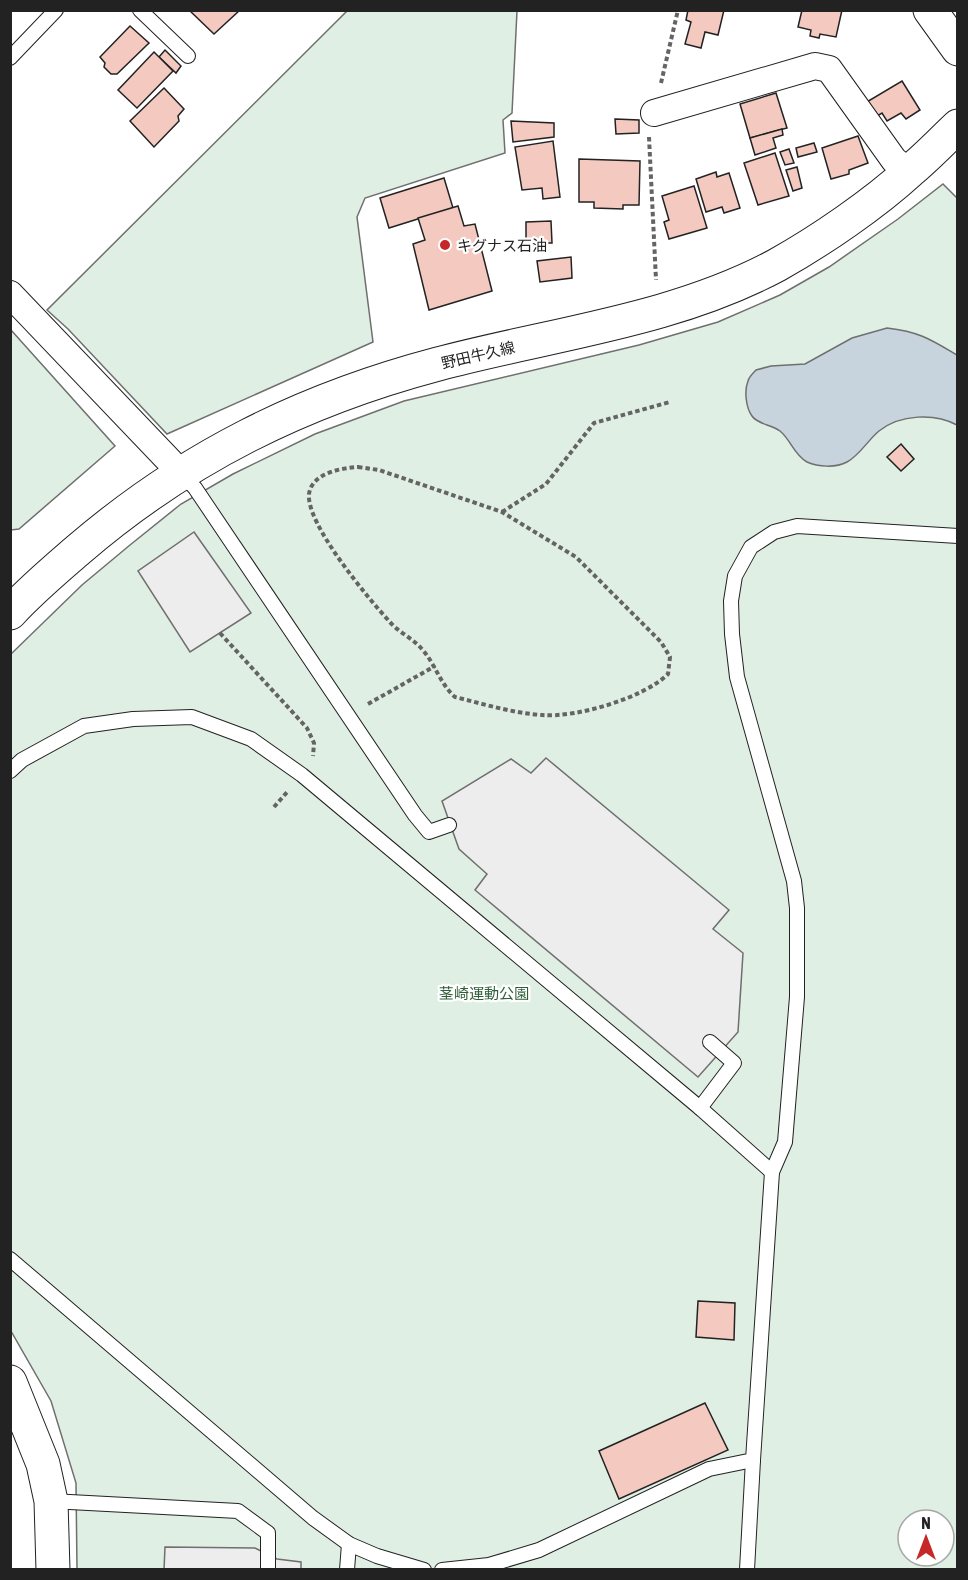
<svg xmlns="http://www.w3.org/2000/svg" width="968" height="1580" font-family="'Asap Condensed','Noto Sans JP',sans-serif">
	<style>
		.green { fill: #e0efe3; stroke: #6f6f6f; stroke-width: 1.5; fill-rule: evenodd }
		.parking { fill: #ededed; stroke: #6f6f6f; stroke-width: 1.5 }
		.water { fill: #c7d3dd; stroke: #6f6f6f; stroke-width: 1.5 }
		.building { fill: #f3c9c0; stroke: #222; stroke-width: 1.5 }
		.lines { fill: none; stroke-linecap: round; stroke-linejoin: round }
		.service-casing { stroke: #222; stroke-width: 16 }
		.minor-casing { stroke: #222; stroke-width: 28 }
		.tertiary-casing { stroke: #222; stroke-width: 35 }
		.primary-casing { stroke: #222; stroke-width: 35 }
		.path { stroke: #646464; stroke-width: 4; stroke-dasharray: 4.5 3; stroke-linecap: butt }
		.service { stroke: #fff; stroke-width: 14 }
		.minor { stroke: #fff; stroke-width: 26 }
		.tertiary { stroke: #fff; stroke-width: 33 }
		.primary { stroke: #fff; stroke-width: 33 }
		.poi-dot { fill: #c62828; stroke: #fff; stroke-width: 2 }
		.labels { text-anchor: middle; dominant-baseline: central; stroke-width: 4.5; stroke-linejoin: round; paint-order: stroke }
		.poi-label { font-size: 15px; fill: #222; stroke: #fff; text-anchor: start }
		.street-label { font-size: 15px; fill: #222; stroke: #fff }
		.park-label { font-size: 15px; fill: #2f5e38; stroke: #fff }
	</style>
	<rect width="100%" height="100%" fill="#fff"/>
	<g class="green">
		<path d="M347,11H517L512,113L503,120L505,153L365,198L357,217L373,342L167,434L68,329L47,310Z"/>
		<path d="M943,184L958,199L957,1569H77L76,1483L51,1401L11,1331V654L82,585L130,545L181,504L233,474L315,434L404,401L639,345L718,322L780,295L829,267L898,219ZM908,1520H944V1556H908Z"/>
		<path d="M11,330L115,446L19,529L11,530Z"/>
	</g>
	<g class="parking">
		<path d="M194,532L251,613L190,652L138,571Z"/>
		<path d="M546,758L729,910L713,929L743,953L738,1032L698,1077L475,890L487,874L459,849L442,801L511,759L531,773Z"/>
		<path d="M165,1547L255,1548L277,1559L301,1562V1569L164,1570Z"/>
	</g>
	<path class="water" d="M887,328C920,332 930,339 957,355V425C935,413 900,414 879,431C868,440 859,456 847,462C836,468 818,467 807,462C794,455 791,440 780,431C772,425 757,424 752,416C746,408 744,391 748,381C749,377 753,373 756,370L771,366L805,364L852,338Z"/>
	<g class="building">
		<path d="M189,10H240L214,34Z"/>
		<path d="M688,10H724L718,35L705,32L701,48L685,44L691,22L686,20Z"/>
		<path d="M802,10H842L836,37L820,34L819,38L810,36L811,30L798,27Z"/>
		<path d="M130,26L149,43L117,74H111L104,67L105,63L100,57Z"/>
		<path d="M165,50L181,66L176,73L159,57Z"/>
		<path d="M154,52L173,71L137,108L118,90Z"/>
		<path d="M902,81L920,110L906,119L901,113L887,121L882,113L874,118L865,103Z"/>
		<path d="M164,88L184,109L178,116L179,121L154,147L130,121Z"/>
		<path d="M776,93L787,128L750,138L740,104Z"/>
		<path d="M615,119L639,120V133L616,134Z"/>
		<path d="M511,121L554,123V137L513,142Z"/>
		<path d="M782,129L783,135L773,138L776,148L755,155L750,138Z"/>
		<path d="M858,136L868,163L849,170V174L831,179L822,148Z"/>
		<path d="M553,141L560,197L543,199L542,188L522,190L515,147Z"/>
		<path d="M814,143L817,152L798,157L796,148Z"/>
		<path d="M789,149L794,163L785,165L780,152Z"/>
		<path d="M775,153L789,196L758,205L744,163Z"/>
		<path d="M579,159L640,161L639,205H623V209L594,208V202H579Z"/>
		<path d="M797,167L802,188L793,191L786,170Z"/>
		<path d="M716,172L717,177L729,173L740,208L724,213L722,207L706,212L696,179Z"/>
		<path d="M444,178L453,208L389,228L380,198Z"/>
		<path d="M694,186L707,228L669,239L664,222L669,220L662,196Z"/>
		<path d="M458,206L464,226L475,224L492,291L429,310L413,244L425,240L418,218Z"/>
		<path d="M551,221L552,243H526V222Z"/>
		<path d="M571,257L572,278L540,282L537,261Z"/>
		<path d="M901,444L914,459L901,471L887,457Z"/>
		<path d="M698,1301L735,1303L734,1340L696,1337Z"/>
		<path d="M705,1403L728,1450L619,1499L599,1451Z"/>
	</g>
	<g class="lines">
		<defs>
			<g id="service">
				<path d="M140,10L188,56"/>
				<path d="M10,58L56,10"/>
				<path d="M182,474L195,488L415,815L429,832L449,825"/>
				<path d="M10,771L22,760L84,726L133,719L192,717L251,739L302,775L700,1108L772,1172"/>
				<path d="M700,1108L734,1063L710,1042"/>
				<path d="M10,1259L313,1518L349,1544L377,1556L424,1570"/>
				<path d="M51,1501L238,1511L268,1533V1570"/>
				<path d="M347,1570L349,1544"/>
				<path d="M442,1570L489,1565L539,1550L709,1469L753,1460L772,1172L785,1142L797,997V908L794,881L737,677L732,634L731,601L735,576L751,547L774,532L797,526L958,536"/>
				<path d="M747,1570L753,1460"/>
			</g>
			<g id="minor">
				<path d="M654,113L815,66L829,69L894,160L909,172"/>
				<path d="M10,294L180,472"/>
			</g>
			<g id="tertiary">
				<path d="M930,10L958,49"/>
				<path d="M10,1382L43,1464L51,1501L53,1570"/>
			</g>
			<path id="primary" d="M10,613C31,590 55,570 78,550C185,458 302,400 438,364C550,334 673,321 777,265C820,241 874,204 910,171C927,157 942,141 958,126"/>
		</defs>
		<use href="#service" class="service-casing"/>
		<use href="#minor" class="minor-casing"/>
		<use href="#tertiary" class="tertiary-casing"/>
		<use href="#primary" class="primary-casing"/>
		<g class="path">
			<path d="M661,83L678,10"/>
			<path d="M649,137L656,280"/>
			<path d="M358,467L379,470L502,512L520,523L576,557L661,642L670,657L668,674C644,698 576,718 542,715C512,713 484,704 455,697C440,684 435,663 421,648C412,638 398,632 389,621C368,598 306,524 309,494C312,473 341,468 358,467Z"/>
			<path d="M502,512L546,484L594,423L670,402"/>
			<path d="M220,633L307,728L314,743L313,756"/>
			<path d="M368,704L435,666"/>
			<path d="M274,807L288,791"/>
		</g>
		<use href="#service" class="service"/>
		<use href="#minor" class="minor"/>
		<use href="#tertiary" class="tertiary"/>
		<use href="#primary" class="primary"/>
	</g>
	<circle class="poi-dot" cx="445" cy="245" r="6"/>
	<g class="labels">
		<g class="poi-label">
			<text x="457" y="245">キグナス石油</text>
		</g>
		<g class="street-label">
			<text transform="translate(478 355) rotate(-13)">野田牛久線</text>
		</g>
		<g class="park-label">
			<text x="484" y="993">茎崎運動公園</text>
		</g>
	</g>
	<rect width="968" height="1580" fill="none" stroke="#222222" stroke-width="24"/>
	<g transform="translate(926 1538)"><circle r="28" fill="#ffffff" stroke="#a7a7a7" stroke-width="1.5"/>
	<path d="M0-4.5L10 22L0 15L-10 22Z" fill="#c62828"/>
	<text y="-9" font-size="16" font-weight="bold" text-anchor="middle" fill="#222222">N</text>
	</g>
</svg>
